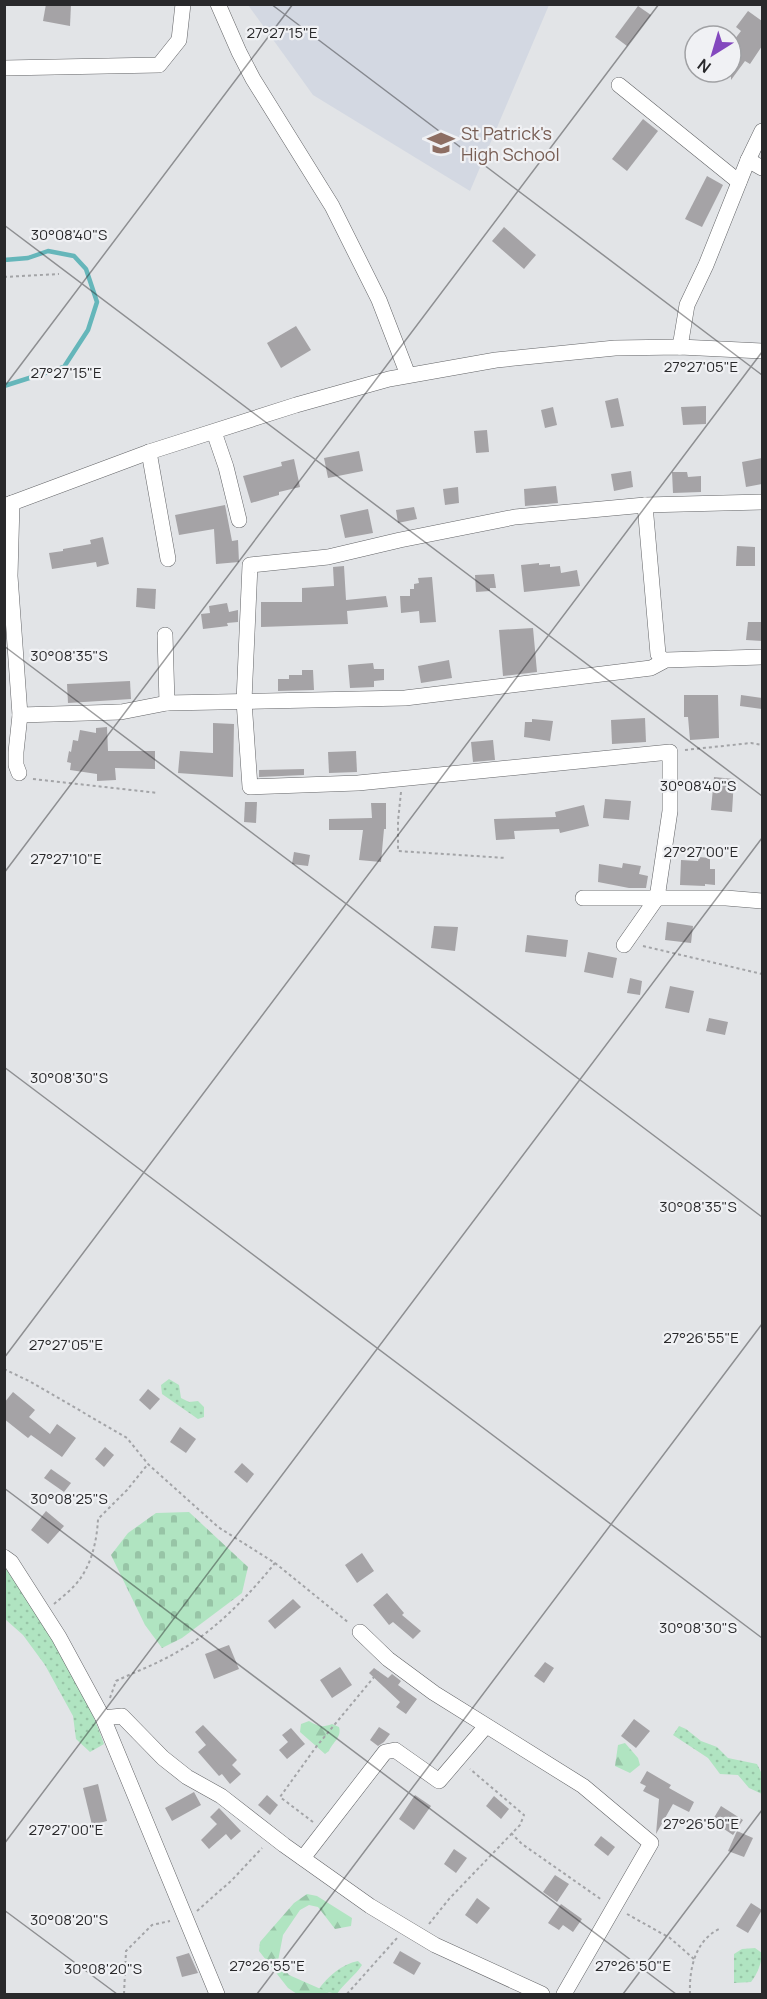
<svg xmlns="http://www.w3.org/2000/svg" width="767" height="1999" font-family="Manrope,sans-serif">
	<style>
		.built { fill: #d3d8e2 }
		.grass { fill: url(#grass-dots) }
		.forest { fill: url(#forest-firs) }
		.cemetery { fill: url(#cemetery-stones) }
		.lines { fill: none; stroke-linecap: round; stroke-linejoin: round }
		.stream { stroke: #65b6ba; stroke-width: 4.5 }
		.building { fill: #a5a3a6 }
		.minor-casing { stroke: #636467; stroke-width: 16 }
		.path { stroke: #a3a4a7; stroke-width: 2; stroke-dasharray: 3 3; stroke-linecap: butt }
		.minor { stroke: #fff; stroke-width: 15 }
		.ticks { fill: none; stroke: #29292b; stroke-width: 1.5; stroke-opacity: 0.45 }
		.labels { text-anchor: middle; dominant-baseline: central; stroke-width: 4.5; stroke-linejoin: round; paint-order: stroke }
		.education-label { font-size: 18px; fill: #785e54; stroke: #f0f1f4; text-anchor: start }
		.ticks-label { font-size: 15px; text-anchor: middle; fill: #29292b; stroke: #f0f1f4; stroke-width: 4.5; stroke-linejoin: round; paint-order: stroke }
	</style>
	<defs>
		<pattern id="grass-dots" width="8" height="8" patternUnits="userSpaceOnUse" patternTransform="scale(1.5)"><rect width="8" height="8" fill="#b0e4c1"/><path d="M2 2h.1M6 6h.1" fill="none" stroke="#97c4a6" stroke-width="1.8" stroke-linecap="round"/></pattern>
		<pattern id="forest-firs" width="22" height="20" patternUnits="userSpaceOnUse" patternTransform="scale(1.5)"><rect width="22" height="20" fill="#b0e4c1"/><path d="M5 1l3.5 6h-7zM16 11l3.5 6h-7z" fill="#97c4a6"/></pattern>
		<pattern id="cemetery-stones" width="16" height="16" patternUnits="userSpaceOnUse" patternTransform="scale(1.5)"><rect width="16" height="16" fill="#b0e4c1"/><path d="M2 7V4a2 2 0 0 1 4 0v3zM10 15v-3a2 2 0 0 1 4 0v3z" fill="#97c4a6"/></pattern>
	</defs>
	<rect width="100%" height="100%" fill="#e2e4e7"/>
	<path class="built" d="M248,5H549L470,191L313,95Z"/>
	<g class="grass">
		<path d="M169,1379L179,1385L181,1398L189,1402L198,1401L204,1407V1417L198,1419L162,1394L161,1385Z"/>
		<path d="M4,1565C41,1622 82,1679 104,1744L90,1752L76,1739L73,1716L45,1665L23,1635L5,1619Z"/>
		<path d="M679,1726L686,1729L701,1741L717,1747L728,1758L757,1764L762,1774V1794L749,1788L738,1775L720,1774L708,1758L673,1735Z"/>
		<path d="M755,1948L762,1953C762,1962 757,1975 751,1982L734,1983V1954L742,1949Z"/>
		<path d="M358,1961L362,1965C355,1976 344,1983 337,1994L318,1990C327,1977 342,1964 358,1961Z"/>
	</g>
	<g class="forest">
		<path d="M309,1721C318,1726 322,1728 332,1724L339,1727C342,1737 333,1742 329,1751L325,1754L300,1732L301,1724Z"/>
		<path d="M625,1743L638,1758L640,1765L630,1773L615,1766L618,1745Z"/>
		<path d="M307,1894L317,1896L352,1918L351,1926L335,1929L318,1907L309,1905L300,1910L283,1935L278,1961L289,1975L332,1994H297L288,1988L259,1951L260,1942L294,1903Z"/>
	</g>
	<path class="cemetery" d="M189,1512L248,1567L242,1593L182,1638L162,1648L145,1625L111,1555L128,1533L156,1513Z"/>
	<g class="lines">
		<path class="stream" d="M4,260L28,258L48,251L74,256L86,269L97,302L88,330L64,367L4,386"/>
	</g>
	<g class="building">
		<path d="M46,4H71L70,26L43,21Z"/>
		<path d="M638,6L651,15L627,46L615,37Z"/>
		<path d="M748,11L762,21V46L750,64L745,61L731,80V44L741,31L736,27Z"/>
		<path d="M643,119L658,131L627,171L612,159Z"/>
		<path d="M707,176L723,185L702,227L685,219Z"/>
		<path d="M504,227L536,255L524,269L492,241Z"/>
		<path d="M296,326L311,350L281,368L267,343Z"/>
		<path d="M618,398L624,426L611,428L605,401Z"/>
		<path d="M706,406V424L683,425L681,407Z"/>
		<path d="M553,407L557,425L545,428L541,410Z"/>
		<path d="M487,430L489,452L476,453L474,431Z"/>
		<path d="M359,451L363,471L328,478L324,458Z"/>
		<path d="M762,458V484L746,487L742,462Z"/>
		<path d="M294,459L300,487L279,492V495L251,503L243,476L282,466L281,462Z"/>
		<path d="M631,471L633,487L614,491L611,474Z"/>
		<path d="M672,472H687L688,477L701,476V492L673,493Z"/>
		<path d="M556,486L558,503L525,506L524,489Z"/>
		<path d="M458,487L459,503L445,505L443,489Z"/>
		<path d="M225,505L232,541L238,540L239,562L216,564L214,529L179,535L175,515Z"/>
		<path d="M414,507L417,519L398,523L396,510Z"/>
		<path d="M368,509L373,533L345,538L340,515Z"/>
		<path d="M103,537L109,564L97,567L96,562L52,569L49,553L63,551V549L91,544L90,540Z"/>
		<path d="M737,546L755,547V566H736Z"/>
		<path d="M539,563V565L550,564V567L560,566L561,573L577,570L580,586L524,592L521,565Z"/>
		<path d="M344,566L346,600L386,596L388,607L347,611L348,624L261,627V602H302V588L334,586L333,567Z"/>
		<path d="M494,574L496,588H490V591L476,592L475,575Z"/>
		<path d="M432,577L436,622L420,623L419,611L401,613L400,596H410V589H414V584L419,583L418,578Z"/>
		<path d="M137,588L156,589L155,609L136,607Z"/>
		<path d="M227,603L229,612L238,610V622L227,623L228,626L203,629L201,614L210,613L209,606Z"/>
		<path d="M748,622H762V641L746,640Z"/>
		<path d="M533,628L537,672L503,676L499,630Z"/>
		<path d="M449,660L452,678L421,683L418,666Z"/>
		<path d="M373,663L374,669H384V680L374,681V687L350,688L348,665Z"/>
		<path d="M302,670H313L314,690L278,691V679H289V675H302Z"/>
		<path d="M130,681L131,699L68,703L67,684Z"/>
		<path d="M684,695H718L719,738L690,740L688,717H684Z"/>
		<path d="M741,695L762,698V709L740,706Z"/>
		<path d="M645,718L646,742L612,744L611,720Z"/>
		<path d="M532,719L553,721L550,741L524,737L525,722H532Z"/>
		<path d="M213,723L234,724L233,777L178,773L180,751L213,753Z"/>
		<path d="M107,727L108,751H155V769L115,768L116,780L97,781V774L70,770L71,763L67,762L69,751L71,752L73,740L78,741L80,730L96,733V728Z"/>
		<path d="M493,740L495,760L473,762L471,742Z"/>
		<path d="M356,751L357,772L329,773L328,752Z"/>
		<path d="M304,769V775L259,777V770Z"/>
		<path d="M714,777L734,779L732,812L711,810Z"/>
		<path d="M605,799L631,801L629,820L603,818Z"/>
		<path d="M245,802H257L256,823L244,822Z"/>
		<path d="M371,803H386V829H384L381,862L359,860L363,830H329V819L372,818Z"/>
		<path d="M584,805L589,826L560,833L559,829L514,831L515,839L496,840L494,819L556,817L555,812Z"/>
		<path d="M294,852L310,855L308,866L292,864Z"/>
		<path d="M699,857L710,858V869H715V885L705,884V886L680,885L681,860L698,861Z"/>
		<path d="M623,863L641,866L639,874L648,876L646,888H629L598,882L599,864L622,868Z"/>
		<path d="M667,922L693,926L691,943L665,940Z"/>
		<path d="M434,926L458,927L455,951L431,948Z"/>
		<path d="M527,935L568,940L566,957L525,952Z"/>
		<path d="M588,952L617,958L613,978L584,972Z"/>
		<path d="M630,978L642,981L640,995L627,993Z"/>
		<path d="M670,986L694,991L689,1013L665,1008Z"/>
		<path d="M709,1018L728,1022L725,1035L706,1031Z"/>
		<path d="M148,1389L160,1399L150,1410L139,1400Z"/>
		<path d="M13,1392L35,1410L29,1417L50,1434L57,1424L76,1438L62,1457L31,1435L28,1438L4,1419V1403Z"/>
		<path d="M180,1427L196,1439L186,1453L170,1442Z"/>
		<path d="M105,1447L114,1455L104,1467L95,1459Z"/>
		<path d="M242,1463L254,1474L247,1483L234,1472Z"/>
		<path d="M51,1469L71,1483L64,1492L44,1478Z"/>
		<path d="M46,1511L64,1526L48,1544L31,1530Z"/>
		<path d="M362,1553L374,1571L357,1583L345,1565Z"/>
		<path d="M387,1593L404,1613L402,1615L421,1631L413,1639L393,1622L389,1625L373,1605Z"/>
		<path d="M293,1599L301,1607L275,1629L268,1621Z"/>
		<path d="M229,1645L239,1669L214,1679L205,1654Z"/>
		<path d="M545,1662L554,1668L544,1683L534,1676Z"/>
		<path d="M340,1667L352,1685L332,1698L320,1680Z"/>
		<path d="M374,1668L388,1678L392,1674L401,1681L398,1685L417,1699L406,1714L396,1707L400,1702L369,1673Z"/>
		<path d="M634,1719L650,1731L636,1748L621,1736Z"/>
		<path d="M203,1725L237,1760L232,1765L241,1774L230,1784L222,1774L219,1776L198,1752L206,1745L195,1732Z"/>
		<path d="M379,1727L390,1734L384,1742L378,1746L370,1740Z"/>
		<path d="M291,1728L305,1744L287,1759L279,1750L288,1742L282,1735Z"/>
		<path d="M647,1771L671,1785L669,1788L694,1802L689,1812L673,1804L656,1834L659,1799L643,1791L646,1786L640,1783Z"/>
		<path d="M98,1784L107,1821L92,1825L83,1788Z"/>
		<path d="M194,1792L201,1805L172,1821L165,1808Z"/>
		<path d="M267,1795L278,1805L270,1815L258,1805Z"/>
		<path d="M415,1795L431,1806L414,1830L399,1819Z"/>
		<path d="M494,1796L509,1809L501,1819L486,1806Z"/>
		<path d="M721,1806L743,1820L733,1835L712,1821Z"/>
		<path d="M219,1808L241,1831L231,1840L226,1834L209,1849L201,1840L217,1824L210,1817Z"/>
		<path d="M737,1831L753,1838L744,1857L728,1851Z"/>
		<path d="M601,1836L615,1847L608,1856L594,1845Z"/>
		<path d="M454,1849L467,1858L456,1873L444,1864Z"/>
		<path d="M555,1875L569,1884L557,1902L543,1892Z"/>
		<path d="M477,1898L490,1908L477,1924L465,1915Z"/>
		<path d="M751,1903L762,1910L748,1933L736,1926Z"/>
		<path d="M561,1904L582,1919L573,1932L563,1925L559,1930L548,1923Z"/>
		<path d="M400,1951L421,1963L414,1975L393,1963Z"/>
		<path d="M189,1953L198,1973L182,1977L176,1957Z"/>
	</g>
	<g class="lines">
		<defs>
			<g id="minor">
				<path d="M218,4L239,52L253,79L332,206L379,300L408,375"/>
				<path d="M4,68L159,65L179,40L183,4"/>
				<path d="M619,85L739,182"/>
				<path d="M748,160L762,168"/>
				<path d="M680,347L687,305L706,265L748,160L762,131"/>
				<path d="M214,432L226,467L239,520"/>
				<path d="M149,452L168,559"/>
				<path d="M762,502L645,505L515,517L400,540L328,557L250,565L244,701L250,787L358,783L670,752V811L657,898H726L762,901"/>
				<path d="M12,503L10,576L20,715L16,752V765L19,773"/>
				<path d="M645,505L658,654L663,661"/>
				<path d="M4,506L149,452L296,405L389,379L496,360L615,348L680,347L762,351"/>
				<path d="M165,635L167,703"/>
				<path d="M20,715L121,712L167,703L405,698L651,668L666,660L762,657"/>
				<path d="M583,898H657"/>
				<path d="M624,945L657,898"/>
				<path d="M4,1557L11,1562L59,1637L103,1718L217,1994"/>
				<path d="M360,1632L388,1659L434,1693L583,1786L651,1843L564,1994"/>
				<path d="M103,1718L122,1716L163,1758L187,1777L221,1796L284,1845L370,1906L435,1945L542,1994"/>
				<path d="M303,1858L385,1752L395,1750L439,1781L486,1726"/>
			</g>
		</defs>
		<use href="#minor" class="minor-casing"/>
		<g class="path">
			<path d="M4,277L59,274"/>
			<path d="M685,750L751,743L762,745"/>
			<path d="M33,779L158,793"/>
			<path d="M401,792L398,821V851L506,858"/>
			<path d="M643,946L762,974"/>
			<path d="M4,1369L31,1382L127,1438L148,1464L218,1527L275,1563L349,1623"/>
			<path d="M54,1604C61,1598 69,1592 75,1585C91,1568 97,1541 98,1519L127,1490L148,1464"/>
			<path d="M110,1698L116,1681C137,1671 159,1663 179,1651C215,1631 250,1594 275,1563"/>
			<path d="M313,1822L280,1797L316,1747L379,1671"/>
			<path d="M511,1833L522,1844L602,1900"/>
			<path d="M197,1911L232,1880L262,1848"/>
			<path d="M627,1914L670,1938L694,1959"/>
			<path d="M429,1924L449,1899L520,1825L524,1815L470,1769"/>
			<path d="M124,1994L126,1951L152,1925L170,1921"/>
			<path d="M347,1994L397,1938"/>
			<path d="M690,1994C689,1969 695,1941 719,1929"/>
		</g>
		<use href="#minor" class="minor"/>
	</g>
	<path class="ticks" d="M271,4L762,375M4,225L762,796M4,387L293,4M4,646L762,1217M4,873L659,4M4,1067L762,1638M4,1358L762,352M4,1488L676,1994M4,1844L762,838M4,1910L117,1994M257,1994L762,1324M623,1994L762,1810"/>
	<defs>
		<symbol id="school-bare" viewBox="-9 -9 18 18"><path d="M0-5L7-2L0 1L-7-2ZM-4 1L0 2.5L4 1V4Q0 6-4 4Z" fill="#8d6e63" stroke="#f0f1f4" stroke-width="2.5" paint-order="stroke"/></symbol>
	</defs>
	<g fill-rule="evenodd">
		<use href="#school-bare" x="422" y="124" width="38" height="38"/>
	</g>
	<g class="labels">
		<g class="education-label">
			<text x="461" y="133">St Patrick's<tspan x="461" dy="21">High School</tspan></text>
		</g>
	</g>
	<g class="ticks-label">
		<text x="282" y="38">27°27'15"E</text>
		<text x="69" y="240">30°08'40"S</text>
		<text x="701" y="372">27°27'05"E</text>
		<text x="66" y="378">27°27'15"E</text>
		<text x="69" y="661">30°08'35"S</text>
		<text x="698" y="791">30°08'40"S</text>
		<text x="701" y="857">27°27'00"E</text>
		<text x="66" y="864">27°27'10"E</text>
		<text x="69" y="1083">30°08'30"S</text>
		<text x="698" y="1212">30°08'35"S</text>
		<text x="701" y="1343">27°26'55"E</text>
		<text x="66" y="1350">27°27'05"E</text>
		<text x="69" y="1504">30°08'25"S</text>
		<text x="698" y="1633">30°08'30"S</text>
		<text x="701" y="1829">27°26'50"E</text>
		<text x="66" y="1835">27°27'00"E</text>
		<text x="69" y="1925">30°08'20"S</text>
		<text x="267" y="1971">27°26'55"E</text>
		<text x="633" y="1971">27°26'50"E</text>
		<text x="103" y="1974">30°08'20"S</text>
	</g>
	<rect width="767" height="1999" fill="none" stroke="#29292b" stroke-width="12"/>
	<g transform="translate(713 54) rotate(217)"><circle r="28" fill="#f0f1f4" stroke="#a0a1a4" stroke-width="1.5"/>
	<path d="M0-4.5L10 22L0 15L-10 22Z" fill="#8348be"/>
	<text y="-9" font-size="16" font-weight="bold" text-anchor="middle" fill="#29292b">N</text>
	</g>
</svg>
